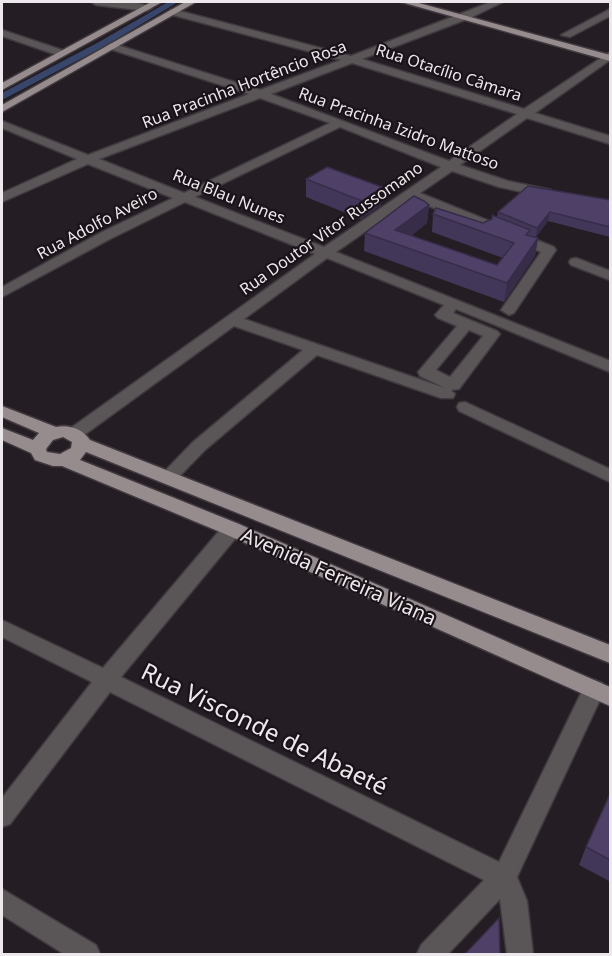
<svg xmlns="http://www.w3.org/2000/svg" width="612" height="956" font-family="'Noto Sans',sans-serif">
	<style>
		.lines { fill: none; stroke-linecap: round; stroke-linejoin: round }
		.canal { fill: #38466c; fill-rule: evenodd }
		.minor-casing { stroke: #40393f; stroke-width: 3 }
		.major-casing { stroke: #40393f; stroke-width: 3 }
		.minor { fill: #5a5556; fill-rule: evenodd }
		.major { fill: #968b8d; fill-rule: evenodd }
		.wall { fill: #433759 }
		.shaded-wall { fill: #372d48 }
		.building { fill: #4e4067; stroke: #372d48; stroke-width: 1.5 }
		.labels { text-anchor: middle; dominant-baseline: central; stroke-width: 4.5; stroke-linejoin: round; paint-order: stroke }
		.far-street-label { font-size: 16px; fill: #ede8ec; stroke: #1a1319 }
		.street-label { font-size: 20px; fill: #ede8ec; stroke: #1a1319 }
		.near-street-label { font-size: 24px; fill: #ede8ec; stroke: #1a1319 }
	</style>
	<rect width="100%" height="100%" fill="#241d23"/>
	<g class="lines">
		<path class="canal" d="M168,2H178L105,46L2,100V93L99,42Z"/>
		<defs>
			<g id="minor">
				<path d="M91,2C106,1 140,0 152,8L147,11L96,5Z"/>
				<path d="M491,2H503L470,18L362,59L524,109L610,52V60L535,113L610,136V144L527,118L460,165L508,181L551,190L553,193L551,196L546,197L499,187L452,171L420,193L554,247L556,250L514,313L509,315L501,310L541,252L412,199L336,252L610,361V372L456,309L453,313L497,331L500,334L459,389L451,390L455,394L453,398H441L317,355L205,450L174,482L168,484L162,482L159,478L162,474L193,442L303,350L234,326L80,438H68L65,434L68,430L315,254L185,202L110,239L2,297V287L100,233L173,198L88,164L2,202V193L77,159L2,128V121L88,155L249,94L107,48L106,46L111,43L260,90L341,60L169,14L167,12L172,9L351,56ZM352,63L517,114L449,161L271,94ZM260,98L330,123L184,193L99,159ZM340,127L441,167L324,247L195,197ZM327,258L444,305L435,315L438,318L457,326L418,372L420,376L445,388L244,319ZM469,330L483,336L450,377L436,370Z"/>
				<path d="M610,9V16L570,37L561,35Z"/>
				<path d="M2,30L65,51L66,53L61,56L57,55L2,36Z"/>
				<path d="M576,258L610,271V280L571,265L569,262L571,259Z"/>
				<path d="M465,402L610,469V482L459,411L457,407L459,403Z"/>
				<path d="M232,522L239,524L241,529L239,534L121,677L499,862L586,683L594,680L602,683L605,689L517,877L527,901L533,954H507L500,899L448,954H417L421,945L484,880L110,692L10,824L2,827V798L92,682L2,637V620L103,668L225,524Z"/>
				<path d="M2,889L96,945L100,954H64L2,915Z"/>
			</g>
			<g id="major">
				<path d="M151,2H162L2,90V83Z"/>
				<path d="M185,2H196L2,112V105Z"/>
				<path d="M401,2H415L610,55V61Z"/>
				<path d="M2,406L56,427C69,424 83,429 90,440L610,645V663L86,452L80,460L239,524L610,687V706L225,534L62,466H53L35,460L31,453L2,440V428L33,440L39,433L2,417ZM63,437L72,442L71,448L60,454L47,452L46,449L53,440Z"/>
			</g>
		</defs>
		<use href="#minor" class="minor-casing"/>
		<use href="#major" class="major-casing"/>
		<use href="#minor" class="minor"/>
		<use href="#major" class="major"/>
	</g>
	<g class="wall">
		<path d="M306,179L381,205L361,219L306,197Z"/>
		<path d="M610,200V237L548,221L536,237L538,238L535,256L504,302L364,251L365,233L429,205L427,223L411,236L497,265L503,258L432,232L433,214L483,223L497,217L498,212Z"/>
		<path d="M610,794V878L609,881L579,865L586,847Z"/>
	</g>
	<g class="shaded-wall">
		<path d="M382,187L381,205L361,219L362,201Z"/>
		<path d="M429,205L427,223L399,245L395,230Z"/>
		<path d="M550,212L548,221L536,237L537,228Z"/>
		<path d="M538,238L535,256L504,302L507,283Z"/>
	</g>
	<g class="building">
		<path d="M327,167L382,187L362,201L306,179Z"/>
		<path d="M528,186L610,200V227L550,212L537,228L498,212Z"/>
		<path d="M414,196L424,201L429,205L395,230L497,265L514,243L433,214L436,208L483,223L492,219V215L530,230L526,235L538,238L507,283L365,233Z"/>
		<path d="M610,794V860L586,847Z"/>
		<path d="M499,918L500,954H465Z"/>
	</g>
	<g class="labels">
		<g class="far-street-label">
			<text transform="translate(449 72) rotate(18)">Rua Otacílio Câmara</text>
			<text transform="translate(244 84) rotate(-21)">Rua Pracinha Hortêncio Rosa</text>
			<text transform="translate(399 128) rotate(20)">Rua Pracinha Izidro Mattoso</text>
			<text transform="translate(229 196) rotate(22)">Rua Blau Nunes</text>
			<text transform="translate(97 223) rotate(-28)">Rua Adolfo Aveiro</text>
			<text transform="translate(331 228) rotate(-35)">Rua Doutor Vitor Russomano</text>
		</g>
		<g class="street-label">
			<text transform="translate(339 576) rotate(24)">Avenida Ferreira Viana</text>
		</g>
		<g class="near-street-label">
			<text transform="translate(265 728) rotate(26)">Rua Visconde de Abaeté</text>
		</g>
	</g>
	<rect width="612" height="956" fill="none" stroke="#ede8ec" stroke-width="6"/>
</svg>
